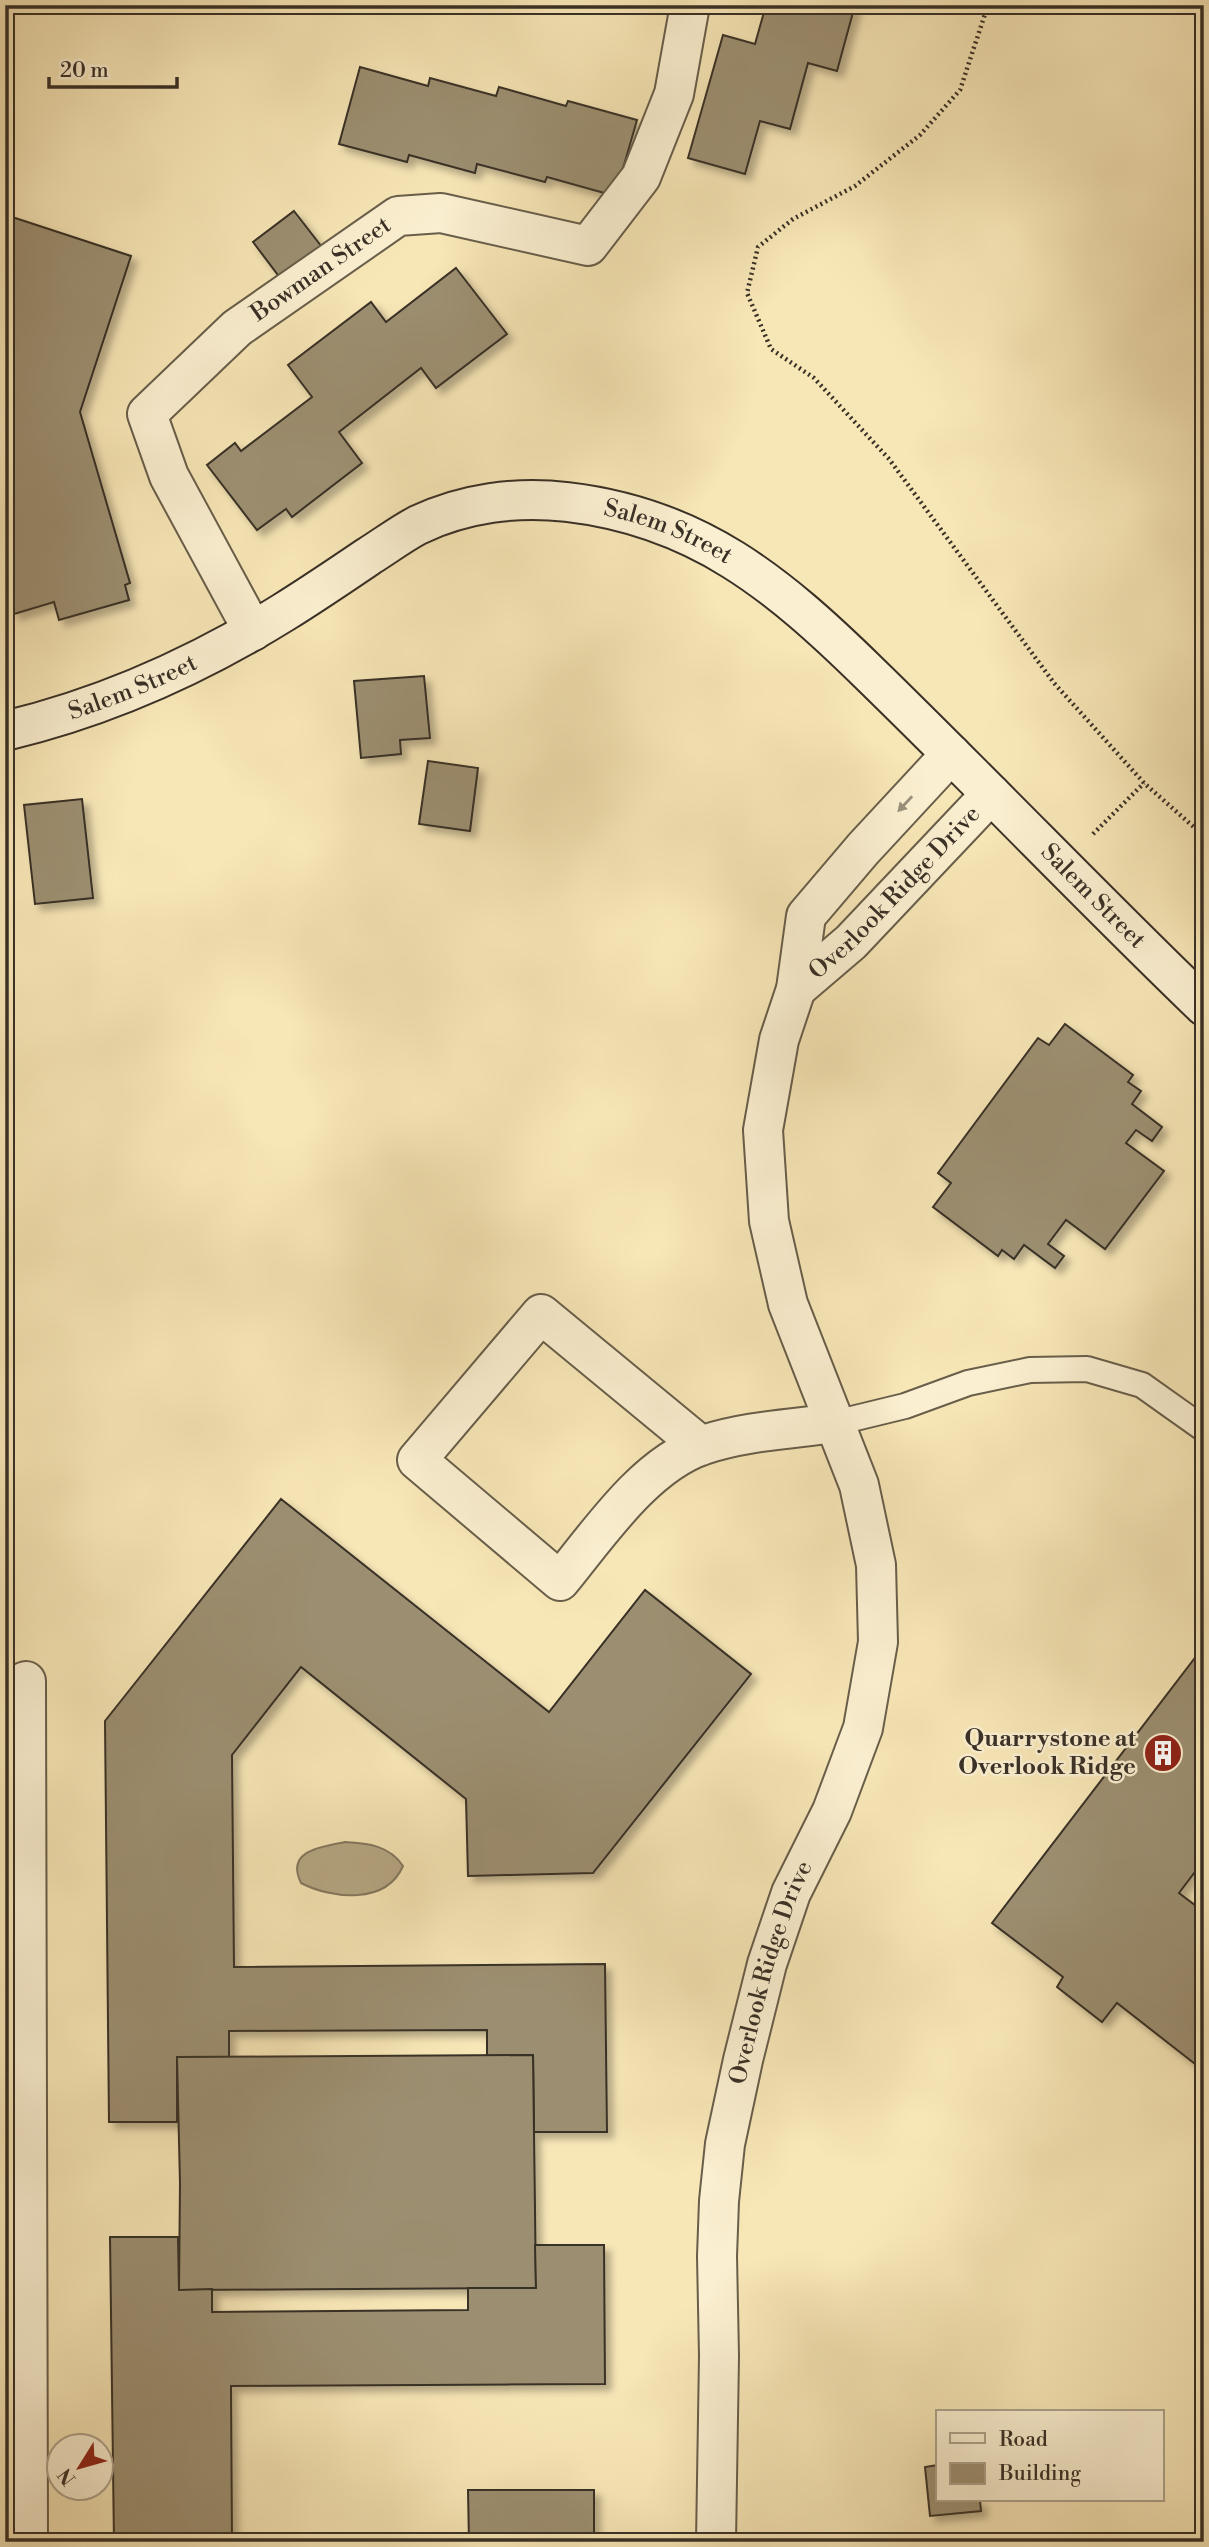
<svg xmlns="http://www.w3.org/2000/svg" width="1209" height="2547" font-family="'Libre Bodoni',serif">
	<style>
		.water { fill: #b6a885; stroke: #84785f; stroke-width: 2 }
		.building { fill: #9c8f71; stroke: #393026; stroke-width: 2; filter: url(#shadow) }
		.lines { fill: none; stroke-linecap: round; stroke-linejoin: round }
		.service-casing { stroke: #685e4a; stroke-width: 28 }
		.minor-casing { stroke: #685e4a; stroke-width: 42 }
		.secondary-casing { stroke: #393026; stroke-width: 42 }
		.path { stroke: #393026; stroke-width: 4.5; stroke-dasharray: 2 3.5; stroke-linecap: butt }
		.service { stroke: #faefd0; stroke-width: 24 }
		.minor { stroke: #faefd0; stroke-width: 38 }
		.secondary { stroke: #faefd0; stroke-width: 38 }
		.oneway { fill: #9a907b }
		.labels { text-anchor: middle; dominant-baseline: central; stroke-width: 5; stroke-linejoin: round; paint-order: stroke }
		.street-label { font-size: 24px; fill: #393026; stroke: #faefd0 }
		.poi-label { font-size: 24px; font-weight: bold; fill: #393026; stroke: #faefd0; text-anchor: end }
	</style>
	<defs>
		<filter id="shadow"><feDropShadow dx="6" dy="6" stdDeviation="3.5" flood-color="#0004"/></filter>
	</defs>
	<rect width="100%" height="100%" fill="#f7e6b6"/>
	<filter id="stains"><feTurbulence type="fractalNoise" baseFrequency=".00286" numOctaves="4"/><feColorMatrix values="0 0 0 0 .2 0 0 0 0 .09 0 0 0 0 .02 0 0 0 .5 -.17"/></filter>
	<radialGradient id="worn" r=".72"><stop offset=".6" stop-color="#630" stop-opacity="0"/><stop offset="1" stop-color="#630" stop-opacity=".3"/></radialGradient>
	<path class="water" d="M345,1842C368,1843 390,1846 403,1866C386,1905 332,1899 301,1883C285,1850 322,1847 345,1842Z"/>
	<g class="building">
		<path d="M766,5H855L837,71L808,63L790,129L760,121L745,174L688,158L723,35L755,44Z"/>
		<path d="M360,67L428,86L430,78L496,96L499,87L566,106L568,101L637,120L615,196L547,177L545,182L477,164L475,173L409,155L407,162L339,144Z"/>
		<path d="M294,211L325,251L284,283L253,242Z"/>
		<path d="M6,215L131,256L80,412L130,583L125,585L129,600L59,620L54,602L14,614L5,585Z"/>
		<path d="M456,268L507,334L436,388L421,368L339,432L362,463L292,517L286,509L257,530L207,465L235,443L241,451L312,397L288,365L371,302L386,322Z"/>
		<path d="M424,676L430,738L400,740L401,754L361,758L354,681Z"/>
		<path d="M428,761L478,768L470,831L419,824Z"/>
		<path d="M82,799L93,898L35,904L24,805Z"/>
		<path d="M1065,1024L1133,1075L1128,1082L1141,1091L1132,1104L1162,1127L1152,1141L1136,1130L1126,1143L1164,1171L1105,1249L1066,1220L1048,1244L1064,1256L1055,1268L1024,1245L1014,1259L1002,1250L998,1256L933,1207L951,1183L938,1173L1038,1038L1049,1045Z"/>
		<path d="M281,1499L549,1712L645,1590L751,1674L593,1873L468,1876L466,1799L301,1667L232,1755L234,1967L605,1964L607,2132H534L533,2055L487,2056V2030L229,2031V2057H177V2122H109L105,1721Z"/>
		<path d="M1204,1646V1860L1179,1893L1204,1912V2071L1117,2003L1102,2022L1057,1987L1063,1977L992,1923Z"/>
		<path d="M533,2055L536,2288L179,2290L180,2183L177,2057Z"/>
		<path d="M110,2237H178L179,2290L212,2289V2312L468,2310V2288H536L535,2245H604L605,2384L231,2386L232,2542H114Z"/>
		<path d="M938,2465V2500H980L981,2511L930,2516L925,2467Z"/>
		<path d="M468,2490H594V2542H469Z"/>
	</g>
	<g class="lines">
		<defs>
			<path id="service" d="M835,1423L905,1406L968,1383L1030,1370L1087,1369L1142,1385L1204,1429"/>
			<g id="minor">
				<path id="s1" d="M253,631L169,476L147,414L237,328L398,216L441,213L588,246L641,177L674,94L690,5"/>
				<path id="s2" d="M796,989L851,942L991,794"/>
				<path d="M701,1446L541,1314L417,1460L560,1581C598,1535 644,1465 703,1445C745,1431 791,1429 835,1423"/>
				<path d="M5,1690L26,1681L28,2542"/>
				<path id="s3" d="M716,2542L719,2356L717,2256L719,2201L725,2144L743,2060L767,1964L791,1893L832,1811L863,1728L878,1642L876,1565L859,1485L788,1304L769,1221L763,1130L779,1040L796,989L806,916L863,849L951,754"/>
			</g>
			<g id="secondary">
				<path id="s4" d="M5,731C106,707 197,666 284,612C313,594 341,575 369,556C385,546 401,534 418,525C464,503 517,496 567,502C698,517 778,584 869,673C904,707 938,741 972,775C1049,852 1125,930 1204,1006"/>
			</g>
		</defs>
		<use href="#service" class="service-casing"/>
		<use href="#minor" class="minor-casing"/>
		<use href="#secondary" class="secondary-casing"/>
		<g class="path">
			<path d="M988,5L960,90L920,135L855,186L793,219L758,247L747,293L771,349L814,378L889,459L1054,683L1144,783L1204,836"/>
			<path d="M1093,834L1144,783"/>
		</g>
		<use href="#service" class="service"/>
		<use href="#minor" class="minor"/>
		<use href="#secondary" class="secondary"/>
	</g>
	<defs><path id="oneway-solid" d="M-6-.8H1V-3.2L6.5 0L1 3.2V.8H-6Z" transform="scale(1.75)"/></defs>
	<use class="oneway" href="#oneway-solid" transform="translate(905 804) rotate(133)"/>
	<defs>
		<symbol id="building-disc" viewBox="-11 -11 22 22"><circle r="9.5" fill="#8f2418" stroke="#faefd0"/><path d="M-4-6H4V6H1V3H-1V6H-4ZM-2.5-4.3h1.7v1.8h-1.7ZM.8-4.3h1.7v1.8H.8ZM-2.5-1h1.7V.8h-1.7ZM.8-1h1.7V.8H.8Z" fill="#fff"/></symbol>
	</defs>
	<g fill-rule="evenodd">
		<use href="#building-disc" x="1141" y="1731" width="44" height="44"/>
	</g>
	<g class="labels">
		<g class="street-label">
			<text stroke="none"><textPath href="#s1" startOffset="469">Bowman Street</textPath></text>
			<text stroke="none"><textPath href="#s4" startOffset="723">Salem Street</textPath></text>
			<text stroke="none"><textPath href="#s4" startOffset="135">Salem Street</textPath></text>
			<text stroke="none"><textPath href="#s2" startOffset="138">Overlook Ridge Drive</textPath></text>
			<text stroke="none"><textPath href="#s4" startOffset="1288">Salem Street</textPath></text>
			<text stroke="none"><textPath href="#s3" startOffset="576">Overlook Ridge Drive</textPath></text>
		</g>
		<g class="poi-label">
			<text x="1136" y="1739">Quarrystone at<tspan x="1136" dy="28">Overlook Ridge</tspan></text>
		</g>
	</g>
	<rect width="1209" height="2547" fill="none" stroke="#f7e6b6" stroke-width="28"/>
	<rect x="7" y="7" width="1195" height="2533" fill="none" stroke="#393026" stroke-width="3.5"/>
	<rect x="14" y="14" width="1181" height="2519" fill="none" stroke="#393026" stroke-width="2"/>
	<rect x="936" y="2410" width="228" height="91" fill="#faefd0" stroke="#ada38c" stroke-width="2"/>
	<rect x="950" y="2433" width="35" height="10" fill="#faefd0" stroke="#ada38c" stroke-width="2"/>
	<text x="999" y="2446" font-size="21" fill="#393026">Road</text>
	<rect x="950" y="2463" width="35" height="21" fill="#9c8f71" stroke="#ada38c" stroke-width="2"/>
	<text x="999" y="2480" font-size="21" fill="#393026">Building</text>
	<g transform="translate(80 2467) rotate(233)"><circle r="33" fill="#faefd0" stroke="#ada38c" stroke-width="2"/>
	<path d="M0-5L12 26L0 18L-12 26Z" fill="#8f2418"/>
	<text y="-10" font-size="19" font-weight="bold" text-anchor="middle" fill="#393026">N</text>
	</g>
	<path d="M49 77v10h128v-10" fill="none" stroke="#393026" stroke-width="3.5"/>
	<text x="60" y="77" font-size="21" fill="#393026" stroke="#faefd0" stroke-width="5" paint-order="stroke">20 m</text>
	<rect width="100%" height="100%" filter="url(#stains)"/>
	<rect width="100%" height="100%" fill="url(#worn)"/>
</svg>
